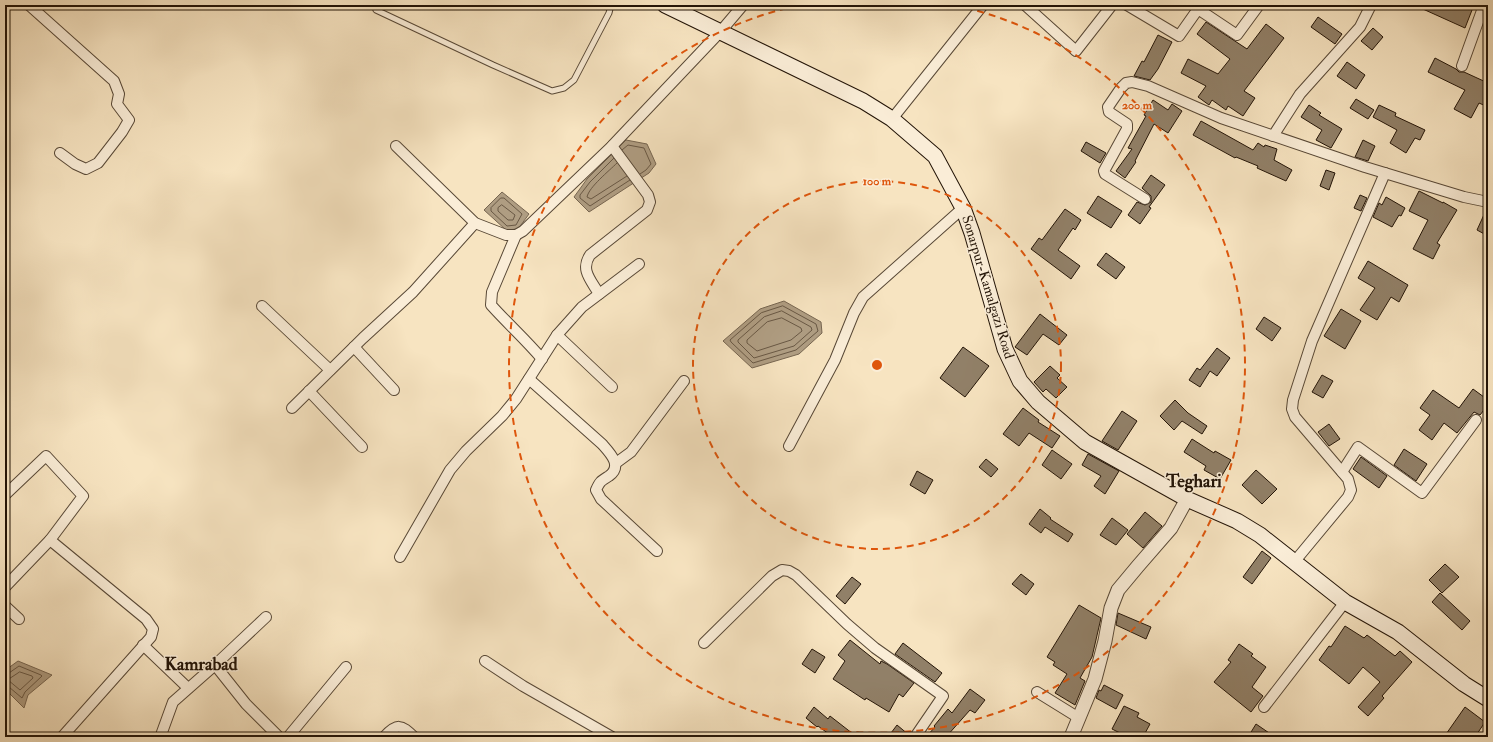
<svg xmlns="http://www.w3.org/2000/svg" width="1493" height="742" font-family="'IM FELL Double Pica',serif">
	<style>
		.water { fill: #af9d82; stroke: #776651 }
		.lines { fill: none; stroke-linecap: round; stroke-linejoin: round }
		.shore { stroke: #695844; stroke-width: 1 }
		.building { fill: #918068; stroke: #231407 }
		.service-casing { stroke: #584836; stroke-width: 7 }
		.minor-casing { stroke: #584836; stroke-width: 12 }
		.tertiary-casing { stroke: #584836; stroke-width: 15 }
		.secondary-casing { stroke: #231407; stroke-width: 17 }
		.service { stroke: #faedd7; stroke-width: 5 }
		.minor { stroke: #faedd7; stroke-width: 10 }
		.tertiary { stroke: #faedd7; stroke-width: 13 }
		.secondary { stroke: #faedd7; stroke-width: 15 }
		.ring { fill: none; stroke: #de560c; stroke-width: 2; stroke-dasharray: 7 5 }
		.labels { text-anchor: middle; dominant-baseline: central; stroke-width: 3; stroke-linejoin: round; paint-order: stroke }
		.street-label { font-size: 14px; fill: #231407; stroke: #faedd7 }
		.district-label { font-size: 18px; font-weight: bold; fill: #231407; stroke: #faedd7 }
		.centre { fill: #de560c; stroke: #faedd7; stroke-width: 2 }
		.ring-label { font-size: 12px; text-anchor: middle; font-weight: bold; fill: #de560c; stroke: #faedd7; stroke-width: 3; stroke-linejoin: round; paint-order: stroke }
	</style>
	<rect width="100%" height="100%" fill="#f7e4c1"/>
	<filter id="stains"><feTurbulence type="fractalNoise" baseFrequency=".005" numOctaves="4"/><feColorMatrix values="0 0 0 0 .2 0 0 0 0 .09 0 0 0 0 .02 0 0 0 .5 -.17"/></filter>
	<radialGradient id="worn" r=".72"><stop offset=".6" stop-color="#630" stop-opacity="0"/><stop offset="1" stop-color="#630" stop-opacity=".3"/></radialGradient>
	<g class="water">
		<path d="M626,140L647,144L656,164L649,173L589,212L574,197L587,179Z"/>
		<path d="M502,192L529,214L518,229L506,230L484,210Z"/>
		<path d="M784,301L821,322L822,333L799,354L752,368L723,341L760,309Z"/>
		<path d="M18,661L52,675L28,695L24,708L5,689V677L7,669Z"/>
	</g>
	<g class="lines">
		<g class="shore">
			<path d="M622,150L628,145L644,148L651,164L646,170L640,174"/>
			<path d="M614,158L590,182L580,195V198L590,206L630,180"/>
			<path d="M617,163C609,171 589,187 587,197L591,199L627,176"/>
			<path d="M501,198H504L522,214L516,225L507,226L491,211V208Z"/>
			<path d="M502,205L515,215L513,220H508L498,211V208Z"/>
			<path d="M783,306L816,324L818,331L796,350L753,363L731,342L730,340L761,313Z"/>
			<path d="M782,311L811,327L812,330L794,346L754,358L738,342V340L764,317Z"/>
			<path d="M782,318L801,328L802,331L791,340L757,351L747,343V340L767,322Z"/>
			<path d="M20,672L32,676L33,678L20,690L8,680Z"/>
			<path d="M5,674L9,673L19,666L41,675L42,676L25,692L22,698L9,687L5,686"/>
		</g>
	</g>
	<g class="building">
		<path d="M1414,5H1460L1472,10L1465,28Z"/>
		<path d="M1318,17L1342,34L1335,44L1311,27Z"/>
		<path d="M1206,22L1247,49L1266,24L1284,38L1244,91L1255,98L1243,116L1228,106L1226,110L1212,100L1209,105L1198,97L1206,86L1181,73L1188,59L1218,74L1230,59L1197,34Z"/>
		<path d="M1373,28L1383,37L1372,50L1361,41Z"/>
		<path d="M1158,35L1172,42L1158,69L1150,80L1134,76L1142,61L1144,62Z"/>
		<path d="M1435,58L1456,69L1459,72H1464L1488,83V107L1479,103L1471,118L1454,109L1465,90L1428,72Z"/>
		<path d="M1347,62L1365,75L1356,89L1337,76Z"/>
		<path d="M1356,99L1374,110L1368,119L1350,108Z"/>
		<path d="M1153,100L1168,110L1172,104L1182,111L1168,133L1154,124L1135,161L1136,162L1125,178L1116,171L1132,149L1128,148L1146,116L1144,115Z"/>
		<path d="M1309,105L1321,113L1319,115L1342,129L1331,148L1316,140L1322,130L1301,117Z"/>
		<path d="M1379,105L1396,113L1395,116L1425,130L1420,140L1415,138L1406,153L1390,143L1397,130L1373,117Z"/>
		<path d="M1201,121L1253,150L1258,143L1264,147L1265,145L1277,149L1274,160L1292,170L1286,181L1257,168L1258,166L1236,157L1235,158L1193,135Z"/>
		<path d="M1363,140L1375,146L1368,161L1355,157Z"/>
		<path d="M1086,142L1106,153L1100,163L1081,151Z"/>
		<path d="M1326,170L1335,173L1329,190L1320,186Z"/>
		<path d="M1151,175L1165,185L1149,207L1151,208L1140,224L1128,215L1137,202L1145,205L1151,202V196L1142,188Z"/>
		<path d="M1419,191L1443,203V202L1457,210L1437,243L1440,245L1433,259L1413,249L1428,220L1409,211Z"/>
		<path d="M1360,195L1367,198L1361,211L1354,208Z"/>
		<path d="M1098,196L1122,211L1111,228L1087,213Z"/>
		<path d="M1386,197L1405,208L1401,216L1399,215L1392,227L1373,217L1379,203L1382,205Z"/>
		<path d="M1487,208H1488V236L1477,230Z"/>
		<path d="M1065,209L1081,220L1075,230L1073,228L1058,250L1080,266L1071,279L1031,249L1039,238L1042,240Z"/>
		<path d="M1106,253L1125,267L1116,279L1097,265Z"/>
		<path d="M1368,261L1408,285L1399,302L1391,297L1377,320L1360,310L1375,288L1358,278Z"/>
		<path d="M1341,309L1361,321L1345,349L1324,336Z"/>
		<path d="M1040,314L1067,335L1059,345L1043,334L1027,355L1015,347Z"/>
		<path d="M1264,317L1281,328L1272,341L1256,329Z"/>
		<path d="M963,347L989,366L965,397L940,378Z"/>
		<path d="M1217,348L1230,358L1217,376L1210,371L1200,387L1189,380L1197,368L1200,370Z"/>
		<path d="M1050,366L1060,375L1057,378L1067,387L1056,398L1046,389L1043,392L1034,382Z"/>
		<path d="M1322,375L1333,381L1323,398L1312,392Z"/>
		<path d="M1473,389L1488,400V405L1480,415L1474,412L1457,433L1444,423L1432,440L1419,430L1430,415L1420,408L1433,390L1459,408Z"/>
		<path d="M1175,400L1188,413L1207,426L1202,434L1182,421L1174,430L1160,416Z"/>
		<path d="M1023,408L1039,420L1038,422L1060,436L1052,448L1029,433L1019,446L1003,434Z"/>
		<path d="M1122,411L1137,421L1118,450L1102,441Z"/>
		<path d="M1329,424L1340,439L1329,446L1318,432Z"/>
		<path d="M1192,439L1214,453L1215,451L1231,460L1220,479L1204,470L1206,466L1184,452Z"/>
		<path d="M1404,449L1427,464L1416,481L1394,465Z"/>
		<path d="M1052,450L1072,464L1061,479L1042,465Z"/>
		<path d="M1088,454L1119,471L1105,494L1094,486L1101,476L1082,465Z"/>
		<path d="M1361,457L1387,476L1379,488L1353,469Z"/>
		<path d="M986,459L998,469L991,477L979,467Z"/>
		<path d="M1256,470L1277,489L1262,504L1242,485Z"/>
		<path d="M917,471L933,480L925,494L910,485Z"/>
		<path d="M1040,509L1051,518L1050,519L1073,534L1068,542L1045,527L1041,533L1029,524Z"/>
		<path d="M1145,512L1162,526L1143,548L1127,534Z"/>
		<path d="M1112,518L1128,530L1116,545L1100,535Z"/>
		<path d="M1262,551L1271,558L1252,584L1243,577Z"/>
		<path d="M1445,564L1459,577L1442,593L1429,580Z"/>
		<path d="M1021,574L1034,584L1026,595L1012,584Z"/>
		<path d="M852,577L861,584L845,604L836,596Z"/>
		<path d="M1440,593L1470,621L1462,630L1432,602Z"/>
		<path d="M1079,605L1101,618L1092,657L1080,678L1085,681L1075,705L1055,693L1067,674L1053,665L1055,662L1047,657Z"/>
		<path d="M1118,613L1151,627L1146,639L1116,625Z"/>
		<path d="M1345,626L1364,638L1367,635L1395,656L1400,651L1412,662L1382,696L1384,698L1368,716L1358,707L1380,682L1363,667L1349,684L1319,660L1329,646L1331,647Z"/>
		<path d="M850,640L880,664L881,661L887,664L914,683L903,697L899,694L889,712L866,698L865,700L833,679L845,661L838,655Z"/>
		<path d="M903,643L942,673L935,682L895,654Z"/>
		<path d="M1239,644L1253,654L1251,656L1266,667L1252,687L1263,696L1251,712L1214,682L1231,662L1228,660Z"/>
		<path d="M812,649L825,657L815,673L802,664Z"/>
		<path d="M1104,685L1123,695L1116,709L1096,698L1099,690L1101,691Z"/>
		<path d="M970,689L985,700L975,713L970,710L946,737H926L935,727L934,726L948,709L952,713Z"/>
		<path d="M1124,706L1139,713L1137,717L1150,724L1143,737H1128L1112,729Z"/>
		<path d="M814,707L828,719L830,716L857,737H833L818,726L817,727L806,718Z"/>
		<path d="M1465,707L1485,722L1475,737H1444Z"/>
		<path d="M1256,724L1275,737H1248Z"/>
		<path d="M897,725L909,735V737H888Z"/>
	</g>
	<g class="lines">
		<defs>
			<path id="service" d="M376,10L493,65L552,91L564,88L574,80L609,13L611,5"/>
			<g id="minor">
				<path d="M29,5L114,81L119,94L117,104L129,120L122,132L98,163L86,169L75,164L60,153"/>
				<path d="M1025,5L1076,51L1112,5"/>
				<path d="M1127,5L1179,36L1198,9L1237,35L1259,5"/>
				<path d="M1462,66L1484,5"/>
				<path d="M892,119L983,5"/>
				<path d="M1273,136L1300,94L1360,27L1371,5"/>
				<path d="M396,146L475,223L506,235H516L523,231L612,146L721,31L743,5"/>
				<path d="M1145,199L1105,174L1104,171L1127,129V124L1109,112L1108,107L1121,88L1126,83L1132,82L1148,86L1221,118L1365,167L1464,197L1488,202"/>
				<path d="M516,235L492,292L491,305C508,324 526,340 542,359"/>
				<path d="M599,294C591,280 580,270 590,255L647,210L650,202L648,195L612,146"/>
				<path d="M262,306L330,370"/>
				<path d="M557,335L612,387"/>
				<path d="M354,347L394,390"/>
				<path d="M529,379L602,444C610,453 623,466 609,476C601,481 600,481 596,490L601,499L657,551"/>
				<path d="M309,391L362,447"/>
				<path d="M292,408L363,338L413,292L475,223"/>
				<path d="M789,446L835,360L854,313L863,297L963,208"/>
				<path d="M616,463L631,452L684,381"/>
				<path d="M1342,472L1358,447L1422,493L1476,420"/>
				<path d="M5,495L46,456L83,496L50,540L5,587"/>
				<path d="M50,540L146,619L153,629L151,637L62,737"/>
				<path d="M400,557L450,470L466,451L502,416L516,399L557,335L582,307L639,264"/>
				<path d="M1295,561L1348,497L1351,490L1348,479L1295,417L1292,409L1293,400L1312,341L1385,173"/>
				<path d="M5,606L19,619"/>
				<path d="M704,643L772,576L782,570L789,571L796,575L847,624L875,648L943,696L915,737"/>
				<path d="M143,645L188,688"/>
				<path d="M485,661L523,686L612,737"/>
				<path d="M215,665L246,704L279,737"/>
				<path d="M1037,692L1079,718"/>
				<path d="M1264,707L1345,602"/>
				<path d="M161,735L173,702L215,665L266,617"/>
				<path d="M288,737L346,667"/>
				<path d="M384,737C397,723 401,724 414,737"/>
			</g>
			<path id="tertiary" d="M1071,737L1095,679L1105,641L1111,608L1118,590L1138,566L1171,528L1187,499"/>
			<path id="secondary" d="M665,5L863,101L892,119L935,156L963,208L972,233L1005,349L1020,381L1038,402L1085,442L1187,499L1237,521L1260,535L1345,602L1398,632L1464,684L1488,699"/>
		</defs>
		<use href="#service" class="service-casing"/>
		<use href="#minor" class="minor-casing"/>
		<use href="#tertiary" class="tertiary-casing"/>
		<use href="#secondary" class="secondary-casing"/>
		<use href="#service" class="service"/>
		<use href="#minor" class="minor"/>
		<use href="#tertiary" class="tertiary"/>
		<use href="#secondary" class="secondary"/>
	</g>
	<g class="ring">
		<circle cx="877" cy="365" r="184"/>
		<path d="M954 5A368 368 0 1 1 800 5"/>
	</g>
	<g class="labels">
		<g class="street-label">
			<text transform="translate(988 287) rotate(73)">Sonarpur-Kamalgazi Road</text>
		</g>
		<g class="district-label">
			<text x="1194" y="481">Teghari</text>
			<text x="201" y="664">Kamrabad</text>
		</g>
	</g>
	<circle cx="877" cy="365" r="6" class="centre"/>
	<g class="ring-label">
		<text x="1137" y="109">200 m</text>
		<text x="877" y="185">100 m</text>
	</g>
	<rect width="1493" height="742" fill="none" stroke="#f7e4c1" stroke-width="20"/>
	<rect x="6" y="6" width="1481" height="730" fill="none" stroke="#231407" stroke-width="2"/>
	<rect x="10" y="10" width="1473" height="722" fill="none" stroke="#231407"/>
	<rect width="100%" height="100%" filter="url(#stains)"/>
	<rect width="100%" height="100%" fill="url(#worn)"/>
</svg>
